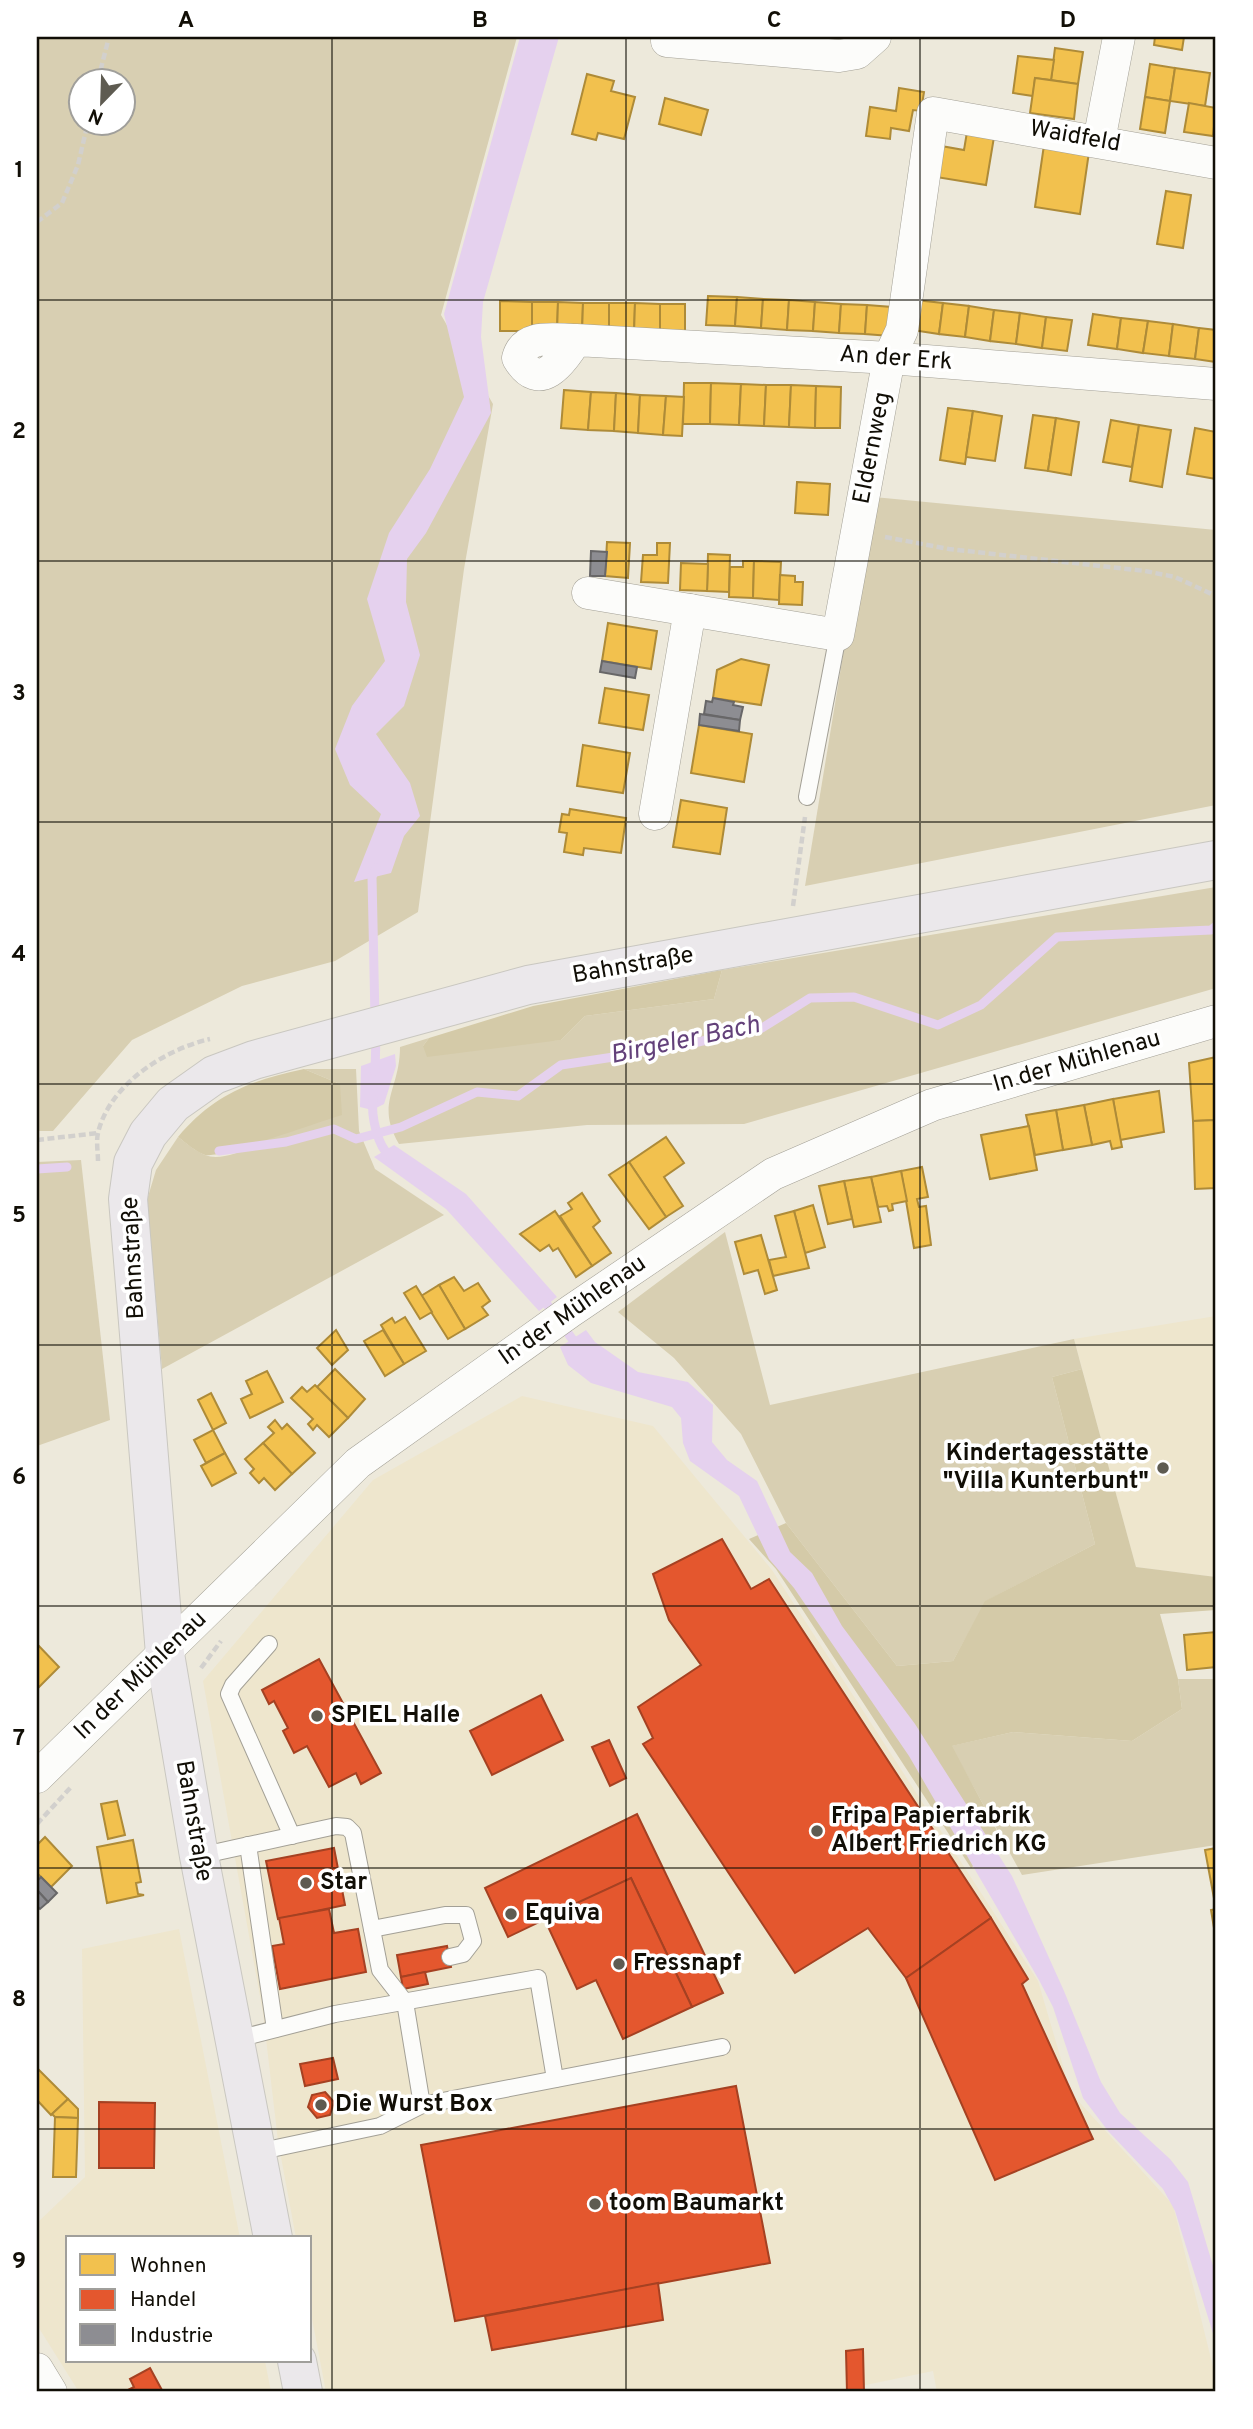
<svg xmlns="http://www.w3.org/2000/svg" width="1253" height="2429" font-family="Overpass,sans-serif">
	<style>
		.built { fill: #eee6cd }
		.green { fill: #d8cfb2; fill-rule: evenodd }
		.forest { fill: #d4caa8 }
		.water { fill: #e5d1ee }
		.homes { fill: #f2c14e; stroke: #ae8b38; stroke-width: 2 }
		.shops { fill: #e4572e; stroke: #a54122; stroke-width: 2 }
		.industry { fill: #8d8d92; stroke: #686768; stroke-width: 2 }
		.lines { fill: none; stroke-linecap: round; stroke-linejoin: round }
		.stream { stroke: #e5d1ee; stroke-width: 9 }
		.service-casing { stroke: #a3a096; stroke-width: 18 }
		.minor-casing { stroke: #a3a096; stroke-width: 33 }
		.primary-casing { stroke: #c9c7c0; stroke-width: 40 }
		.path { stroke: #d2d0cd; stroke-width: 4.5; stroke-dasharray: 7 3.5; stroke-linecap: butt }
		.service { stroke: #fcfcfa; stroke-width: 16 }
		.minor { stroke: #fcfcfa; stroke-width: 32 }
		.primary { stroke: #ebe8eb; stroke-width: 38 }
		.grid { fill: none; stroke: #110e06; stroke-width: 2; stroke-opacity: 0.55 }
		.poi-dot { fill: #5e5b51; stroke: #fff; stroke-width: 2.5 }
		.labels { text-anchor: middle; dominant-baseline: central; stroke-width: 7; stroke-linejoin: round; paint-order: stroke }
		.street-label { font-size: 24px; fill: #110e06; stroke: #fff }
		.poi-label { font-size: 24px; font-weight: bold; fill: #110e06; stroke: #fff; text-anchor: start }
		.water-label { font-size: 26px; font-style: italic; fill: #63417a; stroke: #fff }
		.neatline { fill: none; stroke: #110e06; stroke-width: 2.5 }
		.grid-label { font-size: 23px; text-anchor: middle; font-weight: bold; fill: #110e06 }
	</style>
	<rect width="100%" height="100%" fill="#ede9db"/>
	<g class="built">
		<path d="M1216,1316V1577L1136,1567L1074,1339Z"/>
		<path d="M522,1396L653,1426L772,1570L1038,1981L1071,2093L1173,2205L1216,2379V2392H937L933,2371L832,2392H326L310,2308V2238H296L278,2141L263,2013L203,1681L373,1480Z"/>
		<path d="M179,1929L240,2238H68V2361H265L271,2392H79L37,2325V2223L85,2177L82,1949Z"/>
	</g>
	<g class="green">
		<path d="M37,37H517L441,315L493,404L464,569L418,912L335,961L242,986L132,1040L53,1131H37ZM80,80H122V122H80Z"/>
		<path d="M874,497L1216,530V805L805,886L847,631Z"/>
		<path d="M1216,887V988L744,1124L587,1125L399,1144C375,1103 400,1090 400,1047L429,1038L423,1046L561,1040L585,1016L714,999L722,970Z"/>
		<path d="M304,1069H356L359,1131L375,1169L444,1215L162,1369L147,1200L156,1170L178,1137C186,1143 195,1151 205,1155C239,1169 315,1104 340,1084Z"/>
		<path d="M81,1160L110,1420L37,1446V1162Z"/>
		<path d="M725,1232L770,1405L1074,1339L1082,1369L1052,1377L1095,1544L986,1601L953,1661L897,1666L786,1523L741,1434L674,1358L618,1312Z"/>
		<path d="M1178,1679H1216V1845L1022,1875L951,1746L1013,1732L1132,1741L1182,1709Z"/>
	</g>
	<g class="forest">
		<path d="M722,970L714,999L585,1016L561,1040L427,1057L423,1046L429,1038L533,1006Z"/>
		<path d="M304,1069L340,1084L342,1115C322,1121 216,1159 205,1155C196,1152 186,1143 178,1137C213,1095 251,1080 304,1069Z"/>
		<path d="M1082,1369L1136,1567L1216,1577V1610L1160,1614L1178,1679L1182,1709L1132,1741L1013,1732L952,1746L1002,1840L971,1868L776,1569L749,1539L786,1523L897,1666L953,1661L985,1601L1095,1544L1052,1377Z"/>
	</g>
	<g class="water">
		<path d="M520,37H559L483,302L481,337L491,413L426,533L407,559L406,602L420,655L404,706L376,734L410,783L420,816L404,836L391,873L354,882L381,814L350,785L335,749L352,706L385,661L367,599L389,533L430,469L464,397L444,314Z"/>
		<path d="M395,1054L396,1066L384,1104L372,1110L360,1107L361,1066Z"/>
		<path d="M394,1145L466,1194L557,1297L539,1311L446,1209L374,1157Z"/>
		<path d="M586,1330L595,1342L638,1372L688,1382L713,1405L712,1442L727,1460L757,1481L790,1552L812,1573L842,1626L915,1724L1012,1876L1064,1991L1101,2082L1120,2113L1170,2159L1188,2182L1216,2276V2343L1175,2211L1163,2189L1108,2131L1083,2098L1053,2007L1039,1980L909,1756L794,1588L769,1559L739,1496L690,1461L683,1443L681,1418L672,1407L591,1383L568,1365L560,1347Z"/>
	</g>
	<g class="homes">
		<path d="M1155,37H1184L1182,50L1154,45Z"/>
		<path d="M1055,48L1083,52L1078,84L1051,80Z"/>
		<path d="M1018,56L1054,60L1051,80L1035,78L1033,96L1013,93Z"/>
		<path d="M1150,64L1175,68L1170,101L1145,97Z"/>
		<path d="M1175,68L1210,73L1205,106L1170,101Z"/>
		<path d="M587,74L614,81L611,91L635,97L624,139L598,133L596,140L572,134Z"/>
		<path d="M1035,78L1078,84L1074,119L1030,113Z"/>
		<path d="M899,88L924,92L921,111L913,110L909,131L891,128L890,139L866,136L870,107L896,111Z"/>
		<path d="M1145,97L1170,101L1165,133L1140,129Z"/>
		<path d="M665,98L708,110L701,135L659,124Z"/>
		<path d="M1189,103L1216,108L1213,136L1184,132Z"/>
		<path d="M967,132L994,137L986,185L936,177L941,146L964,150Z"/>
		<path d="M1044,145L1089,152L1080,214L1035,207Z"/>
		<path d="M1166,191L1191,195L1183,248L1157,244Z"/>
		<path d="M708,296L737,297L735,326L706,325Z"/>
		<path d="M737,297L763,299L761,328L735,326Z"/>
		<path d="M763,299L789,300L787,330L761,328Z"/>
		<path d="M789,300L815,302L813,331L787,330Z"/>
		<path d="M915,300L943,303L939,334L912,330Z"/>
		<path d="M500,301L532,302V331H500Z"/>
		<path d="M532,302H558L557,332L532,331Z"/>
		<path d="M558,302L583,303L582,333L557,332Z"/>
		<path d="M815,302L841,304L839,333L813,331Z"/>
		<path d="M583,303H609V333H582Z"/>
		<path d="M609,303H635L634,333H609Z"/>
		<path d="M635,303L660,304V334L634,333Z"/>
		<path d="M943,303L969,306L965,337L939,334Z"/>
		<rect x="660" y="304" width="25" height="30"/>
		<path d="M841,304L867,305L865,334L839,333Z"/>
		<path d="M867,305L892,307L890,336L865,334Z"/>
		<path d="M969,306L994,310L990,341L965,337Z"/>
		<path d="M994,310L1020,313L1016,344L990,341Z"/>
		<path d="M1020,313L1046,317L1042,348L1016,344Z"/>
		<path d="M1093,314L1121,318L1117,349L1088,345Z"/>
		<path d="M1046,317L1072,320L1067,351L1042,348Z"/>
		<path d="M1121,318L1148,321L1143,353L1117,349Z"/>
		<path d="M1148,321L1173,324L1169,356L1143,353Z"/>
		<path d="M1173,324L1199,328L1195,359L1169,356Z"/>
		<path d="M1199,328L1216,330V362L1195,359Z"/>
		<path d="M684,383H711L710,424H683Z"/>
		<path d="M711,383L741,384L739,425L710,424Z"/>
		<path d="M741,384L766,385L764,426L739,425Z"/>
		<path d="M766,385H791L789,427L764,426Z"/>
		<path d="M791,385L816,386L815,428L789,427Z"/>
		<path d="M816,386L841,387L840,428H815Z"/>
		<path d="M564,390L591,392L588,430L561,428Z"/>
		<path d="M591,392L616,393L614,431L588,430Z"/>
		<path d="M616,393L640,395L638,433L614,431Z"/>
		<path d="M640,395L666,396L663,435L638,433Z"/>
		<path d="M666,396L684,397L682,436L663,435Z"/>
		<path d="M948,408L973,411L965,464L940,460Z"/>
		<path d="M973,411L1002,416L995,461L966,457Z"/>
		<path d="M1033,415L1056,418L1048,471L1025,468Z"/>
		<path d="M1056,418L1079,422L1071,475L1048,471Z"/>
		<path d="M1111,420L1139,425L1132,467L1103,462Z"/>
		<path d="M1139,425L1171,430L1162,487L1130,481Z"/>
		<path d="M1195,428L1216,432V479L1187,474Z"/>
		<path d="M797,482L830,484L828,515L795,513Z"/>
		<path d="M607,542L630,543L628,578L605,576Z"/>
		<path d="M657,543H670L668,583L641,582L643,555H657Z"/>
		<path d="M708,554L730,555L729,592L707,591Z"/>
		<path d="M743,561H754L753,598L729,597L730,567H743Z"/>
		<path d="M754,561L781,562L779,600L753,598Z"/>
		<path d="M681,563L708,564L707,591L680,590Z"/>
		<path d="M780,575L795,576V582H803L802,605L779,604Z"/>
		<path d="M608,623L657,631L651,669L602,661Z"/>
		<path d="M741,659L769,665L761,705L713,698L717,670Z"/>
		<path d="M605,688L649,695L643,730L599,723Z"/>
		<path d="M699,725L752,734L744,782L691,773Z"/>
		<path d="M583,745L630,753L623,793L577,786Z"/>
		<path d="M681,800L727,808L720,854L673,847Z"/>
		<path d="M570,809L626,818L621,853L584,848L583,855L564,852L567,833L559,832L562,814L569,815Z"/>
		<path d="M1216,1057V1120L1193,1121L1189,1063Z"/>
		<path d="M1159,1091L1164,1132L1120,1140L1113,1099Z"/>
		<path d="M1113,1099L1122,1147L1112,1149L1110,1141L1092,1145L1084,1105Z"/>
		<path d="M1084,1105L1092,1145L1063,1150L1056,1110Z"/>
		<path d="M1056,1110L1063,1150L1035,1155L1026,1115Z"/>
		<path d="M1216,1120V1188L1195,1189L1193,1121Z"/>
		<path d="M1029,1126L1037,1170L990,1179L981,1135Z"/>
		<path d="M666,1137L684,1163L664,1177L683,1206L666,1217L629,1162Z"/>
		<path d="M629,1162L666,1217L649,1229L609,1175Z"/>
		<path d="M922,1167L928,1197L917,1199L919,1207L926,1206L931,1245L914,1248L901,1171Z"/>
		<path d="M901,1171L907,1201L892,1204L893,1210L889,1211L887,1206L878,1207L871,1177Z"/>
		<path d="M871,1177L881,1222L854,1227L844,1181Z"/>
		<path d="M844,1181L852,1219L828,1224L819,1186Z"/>
		<path d="M582,1193L600,1221L593,1227L611,1253L592,1266L560,1216L572,1209L568,1203Z"/>
		<path d="M813,1205L825,1247L805,1253L794,1211Z"/>
		<path d="M555,1211L592,1266L576,1277L558,1248L553,1251L549,1245L540,1251L520,1234Z"/>
		<path d="M794,1211L809,1268L773,1276L769,1260L786,1257L775,1216Z"/>
		<path d="M761,1235L777,1290L765,1294L758,1270L744,1274L735,1242Z"/>
		<path d="M454,1277L464,1291L478,1283L490,1301L482,1307L488,1315L465,1329L439,1285Z"/>
		<path d="M439,1285L465,1329L448,1339L421,1296Z"/>
		<path d="M416,1286L432,1312L420,1319L404,1293Z"/>
		<path d="M405,1317L426,1351L404,1364L381,1325L392,1318L395,1323Z"/>
		<path d="M336,1330L348,1350L332,1365L317,1348Z"/>
		<path d="M383,1330L404,1364L385,1376L364,1341Z"/>
		<path d="M335,1369L365,1399L348,1418L317,1387Z"/>
		<path d="M267,1371L283,1402L250,1418L241,1399L252,1394L246,1381Z"/>
		<path d="M315,1385L348,1418L329,1437L317,1425L313,1430L308,1424L313,1419L291,1398L302,1387L307,1392Z"/>
		<path d="M211,1393L226,1423L213,1430L198,1400Z"/>
		<path d="M275,1420L282,1429L287,1424L315,1453L292,1474L263,1443L274,1433L268,1427Z"/>
		<path d="M213,1430L225,1453L206,1463L194,1440Z"/>
		<path d="M263,1443L292,1474L275,1490L264,1478L259,1483L250,1473L254,1469L245,1459Z"/>
		<path d="M225,1453L236,1473L212,1486L201,1466Z"/>
		<path d="M1216,1632V1667L1187,1670L1184,1635Z"/>
		<path d="M37,1644L59,1667L37,1689Z"/>
		<path d="M117,1801L125,1835L108,1839L101,1804Z"/>
		<path d="M45,1837L72,1866L51,1887L37,1873V1845Z"/>
		<path d="M133,1840L141,1882L136,1883L138,1894L144,1895L107,1903L97,1847Z"/>
		<path d="M1216,1848V1909L1205,1850Z"/>
		<path d="M1216,1909V1940L1211,1910Z"/>
		<path d="M37,2068L68,2099L51,2115L37,2100Z"/>
		<path d="M68,2099L78,2109V2118L55,2117L52,2114Z"/>
		<path d="M55,2117L78,2118L76,2177H53Z"/>
	</g>
	<g class="shops">
		<path d="M722,1539L751,1589L769,1579L991,1918L906,1978L868,1928L795,1973L643,1744L653,1738L638,1707L701,1665L669,1620L653,1574Z"/>
		<path d="M319,1659L381,1773L361,1784L356,1773L329,1787L307,1746L294,1753L283,1731L288,1728L274,1701L269,1704L262,1690Z"/>
		<path d="M541,1695L563,1740L492,1775L470,1731Z"/>
		<path d="M609,1740L626,1778L610,1786L592,1747Z"/>
		<path d="M637,1814L723,1993L692,2007L631,1878L508,1937L485,1888Z"/>
		<path d="M334,1848L345,1905L278,1919L266,1861Z"/>
		<path d="M631,1878L692,2007L623,2039L596,1980L577,1989L544,1918Z"/>
		<path d="M329,1909L334,1933L358,1929L366,1972L280,1989L272,1946L284,1944L279,1918Z"/>
		<path d="M991,1918L1028,1979L1022,1984L1093,2139L995,2180L906,1978Z"/>
		<path d="M447,1946L451,1967L401,1977L397,1955Z"/>
		<path d="M425,1972L428,1984L403,1989L401,1977Z"/>
		<path d="M333,2058L338,2079L305,2086L300,2064Z"/>
		<path d="M736,2086L770,2263L455,2321L421,2145Z"/>
		<path d="M325,2092L334,2102L330,2115L317,2118L308,2107L312,2095Z"/>
		<path d="M99,2102L155,2103L154,2168H99Z"/>
		<path d="M658,2283L663,2320L492,2350L485,2316Z"/>
		<path d="M863,2349L864,2392H847L846,2351Z"/>
		<path d="M150,2368L163,2392H124L134,2387L130,2379Z"/>
	</g>
	<g class="industry">
		<path d="M591,551L607,552L605,576H590Z"/>
		<path d="M602,661L637,667L635,678L600,672Z"/>
		<path d="M713,698L734,702L733,705L743,707L740,720L704,714L706,701L712,702Z"/>
		<path d="M700,714L740,720L739,731L699,725Z"/>
		<path d="M41,1877L57,1893L48,1902L37,1890V1881Z"/>
		<path d="M37,1890L48,1902L40,1909L37,1906Z"/>
	</g>
	<g class="lines">
		<g class="stream">
			<path d="M375,1018L372,877L376,868"/>
			<path d="M375,1071L376,1036"/>
			<path d="M373,1099C371,1115 377,1146 390,1156"/>
			<path d="M219,1151L286,1142L334,1129L356,1139L401,1127L477,1092L518,1096L561,1065L666,1049L762,1028L810,998L854,997L938,1025L981,1005L1057,937L1211,930L1216,926"/>
			<path d="M37,1169L67,1167"/>
			<path d="M541,1296L578,1347"/>
		</g>
		<defs>
			<g id="service">
				<path d="M807,797L838,635"/>
				<path d="M269,1644L233,1685L229,1694L292,1836"/>
				<path d="M248,1845L275,2029"/>
				<path d="M199,1856L336,1826L347,1827L353,1833L380,1970L405,2002L422,2105"/>
				<path d="M372,1929L445,1915H466L473,1941L463,1954L450,1957"/>
				<path d="M233,2040L335,2014L538,1978L555,2079"/>
				<path d="M257,2152L380,2126L422,2105L722,2047"/>
			</g>
			<g id="minor">
				<path d="M667,41L839,56L857,53L875,37"/>
				<path d="M1099,141L1119,37"/>
				<path d="M576,340C562,361 540,395 518,358C525,333 554,340 576,340L889,358L1216,384"/>
				<path d="M588,593L838,635L889,358L902,330L933,113L1216,163"/>
				<path d="M655,814L690,610"/>
				<path d="M37,1777L358,1463L571,1311L773,1174L932,1105L1216,1021"/>
				<path d="M37,2369L51,2392"/>
			</g>
			<g id="primary">
				<path d="M273,2238L199,1856L165,1654L128,1199L133,1163L148,1134L173,1104L214,1075L254,1060L528,985L1216,860"/>
				<path d="M297,2361L303,2392"/>
			</g>
		</defs>
		<use href="#service" class="service-casing"/>
		<use href="#minor" class="minor-casing"/>
		<use href="#primary" class="primary-casing"/>
		<g class="path">
			<path d="M98,80L109,37"/>
			<path d="M37,222L62,203L78,165L88,122"/>
			<path d="M885,537L949,549L1145,571L1175,577L1216,596"/>
			<path d="M793,906L805,817"/>
			<path d="M37,1140L98,1133"/>
			<path d="M98,1161C98,1152 96,1142 98,1133C109,1085 165,1049 210,1039"/>
			<path d="M201,1668L221,1641"/>
			<path d="M37,1824L71,1787"/>
		</g>
		<use href="#service" class="service"/>
		<use href="#minor" class="minor"/>
		<use href="#primary" class="primary"/>
	</g>
	<path class="grid" d="M332,37V2392M626,37V2392M920,37V2392M37,300H1216M37,561H1216M37,822H1216M37,1084H1216M37,1345H1216M37,1606H1216M37,1868H1216M37,2129H1216"/>
	<g class="poi-dot">
		<circle cx="1163" cy="1468" r="7"/>
		<circle cx="317" cy="1716" r="7"/>
		<circle cx="817" cy="1831" r="7"/>
		<circle cx="306" cy="1883" r="7"/>
		<circle cx="511" cy="1914" r="7"/>
		<circle cx="619" cy="1964" r="7"/>
		<circle cx="321" cy="2105" r="7"/>
		<circle cx="595" cy="2204" r="7"/>
	</g>
	<g class="labels">
		<g class="street-label">
			<text transform="translate(1075 137) rotate(10)">Waidfeld</text>
			<text transform="translate(896 359) rotate(4)">An der Erk</text>
			<text transform="translate(873 448) rotate(-79)">Eldernweg</text>
			<text transform="translate(633 966) rotate(-10)">Bahnstraße</text>
			<text transform="translate(1077 1062) rotate(-16)">In der Mühlenau</text>
			<text transform="translate(134 1258) rotate(-93)">Bahnstraße</text>
			<text transform="translate(573 1311) rotate(-35)">In der Mühlenau</text>
			<text transform="translate(141 1676) rotate(-44)">In der Mühlenau</text>
			<text transform="translate(193 1821) rotate(80)">Bahnstraße</text>
		</g>
		<g class="poi-label">
			<text x="1149" y="1454" text-anchor="end">Kindertagesstätte<tspan x="1149" dy="28">"Villa Kunterbunt"</tspan></text>
			<text x="331" y="1716">SPIEL Halle</text>
			<text x="831" y="1817">Fripa Papierfabrik<tspan x="831" dy="28">Albert Friedrich KG</tspan></text>
			<text x="320" y="1883">Star</text>
			<text x="525" y="1914">Equiva</text>
			<text x="633" y="1964">Fressnapf</text>
			<text x="335" y="2105">Die Wurst Box</text>
			<text x="609" y="2204">toom Baumarkt</text>
		</g>
		<g class="water-label">
			<text transform="translate(685 1041) rotate(-12)">Birgeler Bach</text>
		</g>
	</g>
	<rect width="1253" height="2429" fill="none" stroke="#ffffff" stroke-width="77"/>
	<rect x="66" y="2236" width="245" height="126" fill="#ffffff" stroke="#a09f9b" stroke-width="2"/>
	<rect x="80" y="2254" width="35" height="21" fill="#f2c14e" stroke="#a09f9b" stroke-width="2"/>
	<text x="130" y="2272" font-size="21" fill="#110e06">Wohnen</text>
	<rect x="80" y="2289" width="35" height="21" fill="#e4572e" stroke="#a09f9b" stroke-width="2"/>
	<text x="130" y="2306" font-size="21" fill="#110e06">Handel</text>
	<rect x="80" y="2324" width="35" height="21" fill="#8d8d92" stroke="#a09f9b" stroke-width="2"/>
	<text x="130" y="2342" font-size="21" fill="#110e06">Industrie</text>
	<g transform="translate(102 102) rotate(203)"><circle r="33" fill="#ffffff" stroke="#a09f9b" stroke-width="2"/>
	<path d="M0-5L12 26L0 18L-12 26Z" fill="#5e5b51"/>
	<text y="-10" font-size="19" font-weight="bold" text-anchor="middle" fill="#110e06">N</text>
	</g>
	<rect x="38" y="38" width="1176" height="2352" class="neatline"/>
	<g class="grid-label">
		<text x="186" y="27">A</text>
		<text x="480" y="27">B</text>
		<text x="774" y="27">C</text>
		<text x="1068" y="27">D</text>
		<text x="19" y="177">1</text>
		<text x="19" y="438">2</text>
		<text x="19" y="700">3</text>
		<text x="19" y="961">4</text>
		<text x="19" y="1222">5</text>
		<text x="19" y="1484">6</text>
		<text x="19" y="1745">7</text>
		<text x="19" y="2006">8</text>
		<text x="19" y="2268">9</text>
	</g>
</svg>
